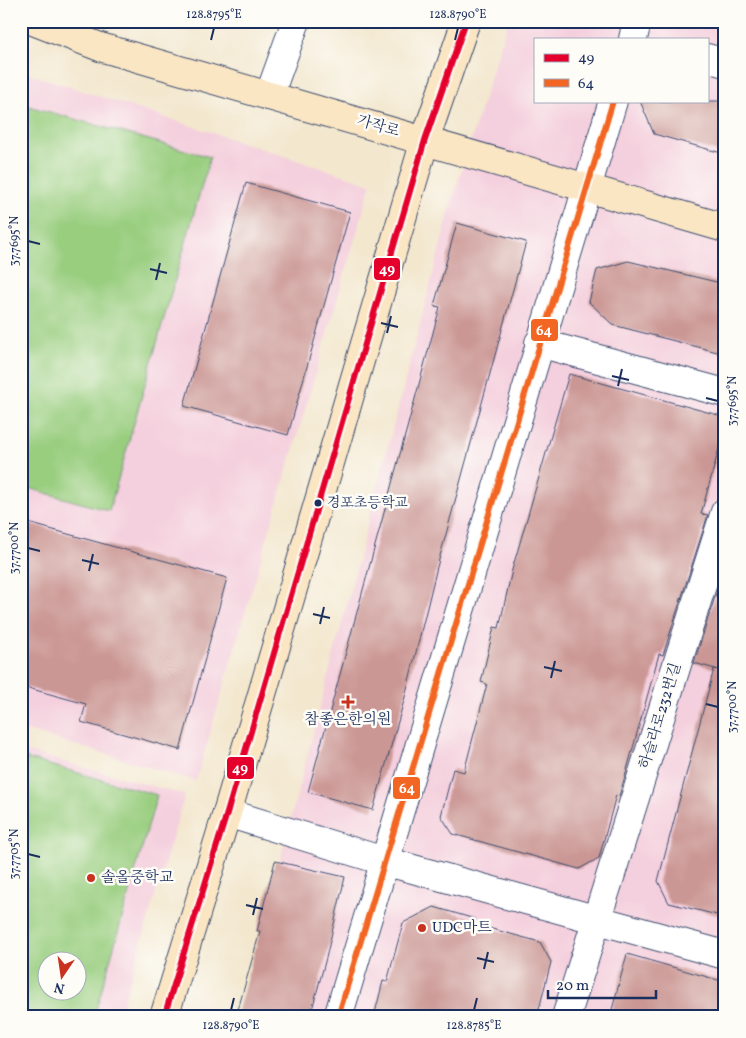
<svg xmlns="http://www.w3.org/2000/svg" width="746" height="1038" font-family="Vollkorn,'Noto Serif KR',serif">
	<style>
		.built { fill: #f4cfdd; fill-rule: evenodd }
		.grass { fill: #99ce7f; stroke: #5a7e6e; fill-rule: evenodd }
		.building { fill: #cb9794 }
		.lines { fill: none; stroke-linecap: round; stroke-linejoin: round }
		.street-casing { stroke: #3b4b6f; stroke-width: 30 }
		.secondary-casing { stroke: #3b4b6f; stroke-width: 30 }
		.street { stroke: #fff; stroke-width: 28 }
		.secondary { stroke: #fbe6c4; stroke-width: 28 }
		.bus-1-casing { stroke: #fdfcf7; stroke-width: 10 }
		.bus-2-casing { stroke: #fdfcf7; stroke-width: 10 }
		.bus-1 { stroke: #e4002b; stroke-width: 6 }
		.bus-2 { stroke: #f26522; stroke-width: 6 }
		.ticks { fill: none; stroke: #1b2f5e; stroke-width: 2 }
		.bus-dot { fill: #1b2f5e; stroke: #fdfcf7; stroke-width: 2 }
		.poi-dot { fill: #c8321e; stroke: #fdfcf7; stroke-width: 2 }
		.labels { text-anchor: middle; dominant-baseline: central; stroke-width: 5; stroke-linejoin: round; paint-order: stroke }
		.bus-label { font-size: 14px; fill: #1b2f5e; stroke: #fdfcf7; text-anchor: start }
		.street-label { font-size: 15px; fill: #1b2f5e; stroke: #fdfcf7 }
		.poi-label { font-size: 15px; fill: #1b2f5e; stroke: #fdfcf7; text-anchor: start }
		.line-badge { stroke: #fdfcf7; stroke-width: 2 }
		.badge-label { font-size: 14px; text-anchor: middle; font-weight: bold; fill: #fff }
		.neatline { fill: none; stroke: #1b2f5e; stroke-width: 2 }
		.ticks-label { font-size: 12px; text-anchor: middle; fill: #1b2f5e }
	</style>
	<rect width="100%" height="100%" fill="#fdfcf7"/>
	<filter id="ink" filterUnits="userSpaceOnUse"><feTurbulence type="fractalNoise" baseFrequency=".02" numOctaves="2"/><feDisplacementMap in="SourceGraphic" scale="10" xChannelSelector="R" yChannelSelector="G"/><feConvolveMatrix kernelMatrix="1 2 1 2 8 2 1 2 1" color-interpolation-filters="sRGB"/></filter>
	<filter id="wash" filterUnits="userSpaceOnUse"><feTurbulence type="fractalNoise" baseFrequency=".0096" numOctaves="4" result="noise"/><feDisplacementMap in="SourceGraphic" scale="20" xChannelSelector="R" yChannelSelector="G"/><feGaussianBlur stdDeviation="1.12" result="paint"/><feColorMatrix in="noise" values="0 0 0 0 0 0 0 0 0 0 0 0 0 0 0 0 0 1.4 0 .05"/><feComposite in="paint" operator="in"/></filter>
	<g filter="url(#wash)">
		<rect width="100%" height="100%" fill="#f3e7ce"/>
		<g class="built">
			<path d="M508,21H725V1017H239L452,201ZM535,39H707V101H535Z"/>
			<path d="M21,71L371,184L196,781L21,729Z"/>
			<path d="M21,750L185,795L119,1017H21ZM48,960H78V990H48Z"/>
		</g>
		<g class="grass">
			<path d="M21,104L210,157L109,511L21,486Z"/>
			<path d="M21,757L157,795L94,1017H21ZM48,960H78V990H48Z"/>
		</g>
		<g id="blocks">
			<g class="building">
				<path d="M640,101H725V154L654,134Z"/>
				<path d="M246,183L350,212L288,435L184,406Z"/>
				<path d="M457,223L526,242L437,567L405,697L373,810L308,792L440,307L434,306Z"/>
				<path d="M628,261L725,284V354L613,325L589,302L597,270Z"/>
				<path d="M569,374L725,417V427L701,514L708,515L663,655L659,654L626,773L619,796L616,795L599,858L579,869L453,834L441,816L453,769L464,772L487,684L481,682L494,627L499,628L512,570Z"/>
				<path d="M21,521L227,578L180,750L81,722L86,704L21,686Z"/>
				<path d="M725,565V917L669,903L658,881L714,669L719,670L694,663Z"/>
				<path d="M275,861L345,877L326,958L310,1017H236L260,931H257Z"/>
				<path d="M434,907L475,919L474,924L540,942L551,962L537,1017H374L383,981L387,982L403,923Z"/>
				<path d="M627,954L725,982V1017H610Z"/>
			</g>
		</g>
	</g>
	<g filter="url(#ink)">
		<use href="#blocks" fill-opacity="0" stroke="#3b4b6f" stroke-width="1"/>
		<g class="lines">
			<defs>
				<g id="street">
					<path d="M633,39L637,21"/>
					<path d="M707,58L725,63"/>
					<path d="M269,96L296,21"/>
					<path d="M539,343L725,393"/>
					<path d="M227,813L384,861L725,955"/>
					<path d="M338,1017L613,101"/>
					<path d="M566,1017L725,512"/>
				</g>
				<g id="secondary">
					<path d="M33,21L100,47L725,228"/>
					<path d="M164,1017L227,813L425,140L466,21"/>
				</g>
			</defs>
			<use href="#street" class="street-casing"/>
			<use href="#secondary" class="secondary-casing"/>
			<use href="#street" class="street"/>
			<use href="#secondary" class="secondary"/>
			<defs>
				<path id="bus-1" d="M164,1017L227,813L425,140L466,21"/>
				<path id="bus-2" d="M338,1017L613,101"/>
			</defs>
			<use href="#bus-1" class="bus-1-casing"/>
			<use href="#bus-2" class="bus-2-casing"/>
			<use href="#bus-1" class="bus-1"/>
			<use href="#bus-2" class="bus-2"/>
		</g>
	</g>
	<path class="ticks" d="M211,40L214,28M455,40L458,28M28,241L40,244M150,269L167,273M156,280L160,263M381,323L398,327M387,333L391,316M612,376L629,380M618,386L622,369M706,398L718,401M28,548L40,551M82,560L99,564M89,571L93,554M313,614L330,618M320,624L324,607M544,667L562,671M551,678L555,661M706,704L718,707M28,854L40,857M246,905L263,909M253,915L257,898M477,958L494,962M484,969L488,952M231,1010L234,998M474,1010L477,998"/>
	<circle class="bus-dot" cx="318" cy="503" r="4.5"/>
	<g class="poi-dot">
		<path d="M345.5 694.5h5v5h5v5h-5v5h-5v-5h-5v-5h5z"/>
		<circle cx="91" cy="878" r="5"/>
		<circle cx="422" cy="928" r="5"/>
	</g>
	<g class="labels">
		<g class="bus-label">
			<text x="327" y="503">경포초등학교</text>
		</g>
		<g class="street-label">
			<text transform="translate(378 127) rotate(16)">가작로</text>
			<text transform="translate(661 716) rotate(-73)">하슬라로232번길</text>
		</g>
		<g class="poi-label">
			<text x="348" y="720" text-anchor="middle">참좋은한의원</text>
			<text x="101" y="878">솔올중학교</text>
			<text x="432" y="928">UDC마트</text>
		</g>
	</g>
	<g class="line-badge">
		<rect x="373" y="257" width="28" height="24" rx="5" fill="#e4002b"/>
		<rect x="530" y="318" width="29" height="24" rx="5" fill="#f26522"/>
		<rect x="226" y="756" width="29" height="24" rx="5" fill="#e4002b"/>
		<rect x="392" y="776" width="29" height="24" rx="5" fill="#f26522"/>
	</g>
	<g class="badge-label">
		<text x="387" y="274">49</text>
		<text x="544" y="335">64</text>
		<text x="240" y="773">49</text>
		<text x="407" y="793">64</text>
	</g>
	<rect width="746" height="1038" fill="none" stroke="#fdfcf7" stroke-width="55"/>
	<rect x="534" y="38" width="175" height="65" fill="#fdfcf7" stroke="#a3aaba"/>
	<rect x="544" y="54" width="25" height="8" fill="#e4002b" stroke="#a3aaba"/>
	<text x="578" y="62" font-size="15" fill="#1b2f5e">49</text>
	<rect x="544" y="79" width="25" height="8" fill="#f26522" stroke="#a3aaba"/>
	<text x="578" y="88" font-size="15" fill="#1b2f5e">64</text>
	<g transform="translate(62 976) rotate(193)"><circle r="24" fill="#fdfcf7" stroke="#a3aaba"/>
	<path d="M0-4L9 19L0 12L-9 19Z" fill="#c8321e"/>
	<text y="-8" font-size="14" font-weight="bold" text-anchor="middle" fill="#1b2f5e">N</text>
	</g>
	<path d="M548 990v8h108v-8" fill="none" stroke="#1b2f5e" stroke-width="2.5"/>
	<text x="556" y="990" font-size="15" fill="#1b2f5e" stroke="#fdfcf7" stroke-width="4" paint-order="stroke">20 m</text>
	<rect x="28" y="28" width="690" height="982" class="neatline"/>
	<g class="ticks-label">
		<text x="214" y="18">128.8795°E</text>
		<text x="458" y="18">128.8790°E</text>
		<text transform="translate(14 241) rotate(-90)" y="4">37.7695°N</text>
		<text transform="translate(732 401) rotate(-90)" y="4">37.7695°N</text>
		<text transform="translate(14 548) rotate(-90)" y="4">37.7700°N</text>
		<text transform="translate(732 707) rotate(-90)" y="4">37.7700°N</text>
		<text transform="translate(14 854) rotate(-90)" y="4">37.7705°N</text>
		<text x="231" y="1029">128.8790°E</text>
		<text x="474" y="1029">128.8785°E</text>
	</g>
</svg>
